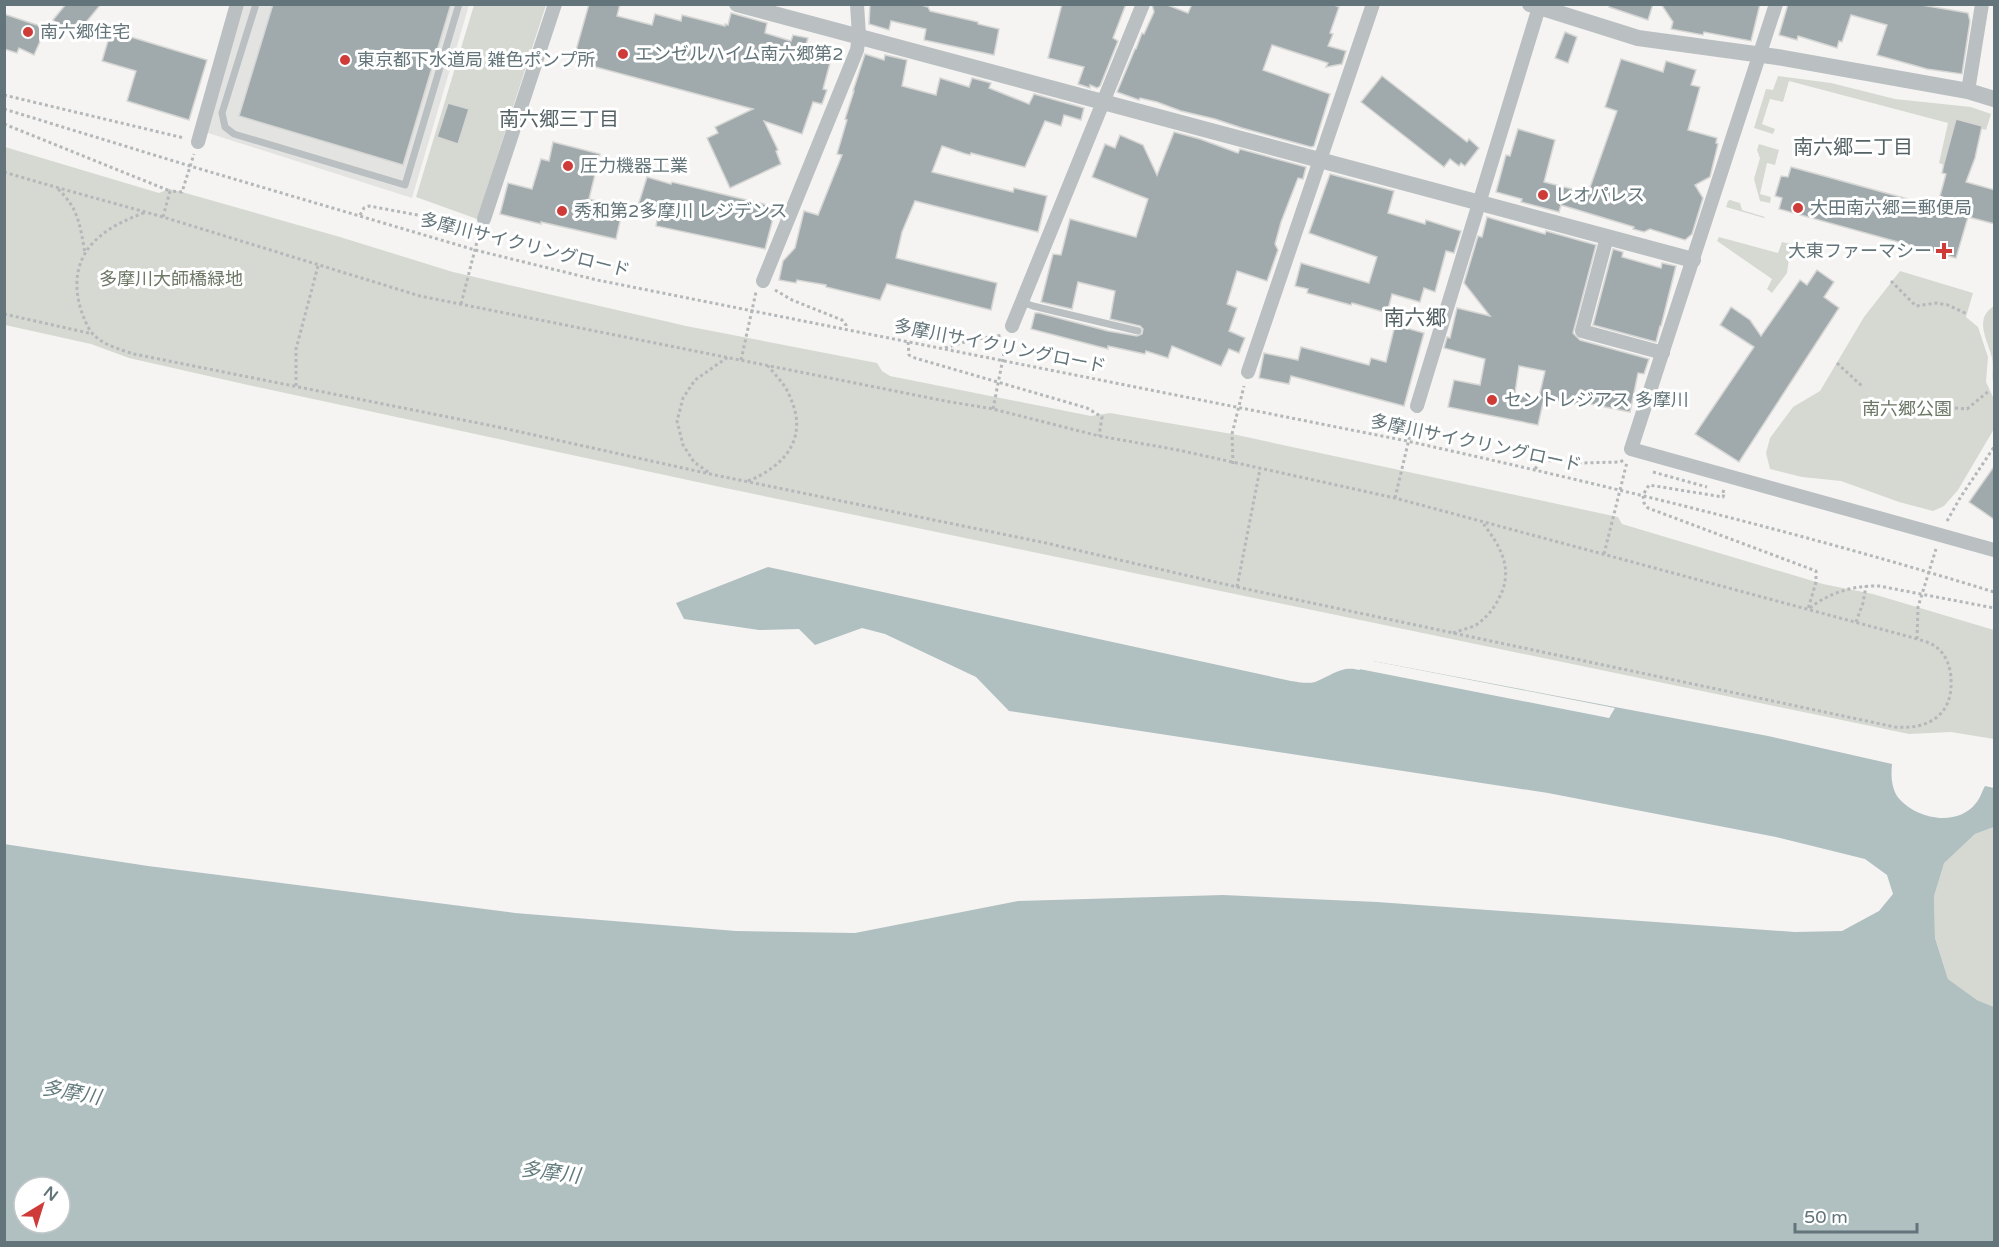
<svg xmlns="http://www.w3.org/2000/svg" width="1999" height="1247" font-family="'Varela Round','Noto Sans JP',sans-serif">
	<style>
		.built { fill: #e3e4e2 }
		.green { fill: #d6d9d2 }
		.water { fill: #b0bfc0; fill-rule: evenodd }
		.pier { fill: #f5f4f2 }
		.building { fill: #a0aaac; stroke: #d6d6d4; stroke-width: 1.5 }
		.lines { fill: none; stroke-linecap: round; stroke-linejoin: round }
		.path { stroke: #b4b8ba; stroke-width: 3; stroke-dasharray: 3 3; stroke-linecap: butt }
		.service { stroke: #babfc1; stroke-width: 7 }
		.minor { stroke: #babfc1; stroke-width: 14 }
		.tertiary { stroke: #babfc1; stroke-width: 16 }
		.poi-dot { fill: #cf3b38; stroke: #fff; stroke-width: 2 }
		.labels { text-anchor: middle; dominant-baseline: central; stroke-width: 6; stroke-linejoin: round; paint-order: stroke }
		.poi-label { font-size: 18px; fill: #63757a; stroke: #fff; text-anchor: start }
		.street-label { font-size: 18px; fill: #63757a; stroke: #fff }
		.park-label { font-size: 18px; fill: #6d7765; stroke: #fff }
		.neighbourhood-label { font-size: 20px; fill: #546266; stroke: #fff }
		.water-label { font-size: 20px; font-style: italic; fill: #637b7c; stroke: #fff }
		.quarter-label { font-size: 21px; fill: #546266; stroke: #fff }
	</style>
	<rect width="100%" height="100%" fill="#f5f4f2"/>
	<path class="built" d="M244,5H469L412,198L205,132Z"/>
	<g class="green">
		<path d="M474,5H546L477,219L416,197Z"/>
		<path d="M1778,76L1831,83L1895,99L1971,107L1991,114L1986,130L1956,122L1944,165L1939,163L1948,123L1789,81L1783,102L1770,99L1762,124L1775,129L1773,134L1754,128L1766,89L1773,90Z"/>
		<path d="M1759,144L1779,150L1775,165L1767,163L1760,194L1771,197L1770,203L1760,201L1754,179L1760,158L1757,150Z"/>
		<path d="M5,147L159,193L169,189L182,192L340,237L453,272L686,326L877,363L882,371L890,376L1091,416L1110,413L1232,434L1618,517L1622,524L1823,584L1873,594L1994,630V739L1951,732L1909,734L725,488L248,385L129,358L91,344L5,325Z"/>
		<path d="M1730,200L1740,203L1742,210L1765,217L1764,218L1726,207L1728,201Z"/>
		<path d="M1719,237L1778,253L1782,242L1791,244L1787,273L1772,293L1767,289L1772,279L1717,241Z"/>
		<path d="M1900,271L1973,293L1966,317L1978,327L1988,357L1986,382L1994,399V429L1958,490L1944,506L1933,511L1899,502L1841,481L1802,477L1770,469L1766,453L1770,438L1793,407L1820,391L1864,317Z"/>
		<path d="M1994,306V386C1991,377 1994,367 1992,358C1988,340 1973,319 1994,306Z"/>
		<path d="M1994,827V1007L1977,1000L1948,979L1935,938L1934,896L1943,863L1975,834Z"/>
	</g>
	<path class="water" d="M768,567L1291,681C1298,682 1308,684 1315,682C1331,676 1341,665 1359,670L1373,661L1768,736L1892,764C1891,774 1891,786 1897,796C1914,819 1957,828 1976,803C1980,799 1982,791 1985,786L1994,788V827L1975,834L1944,863L1934,896L1935,938L1948,979L1977,1000L1994,1007V1242H5L4,844L148,866L515,913L736,931L855,933L1018,901L1223,895L1377,902L1795,932L1842,931L1879,911L1893,894L1887,875L1865,859L1776,837L1548,793L1009,711L976,677L885,634L862,628L815,645L799,629L759,630L684,619L676,603ZM24,1187H60V1223H24Z"/>
	<path class="pier" d="M1369,660L1373,661L1615,708L1609,718L1344,666L1352,665L1359,667Z"/>
	<g class="building">
		<path d="M66,4H101L74,37L53,20Z"/>
		<path d="M273,4H451L403,165L239,116Z"/>
		<path d="M589,4H620L617,16L652,25L655,14L681,21L682,15L725,26V24L728,25L731,13L767,23L765,33L791,41L793,35L808,38L806,45L833,52L823,89L827,90L822,104L813,102L802,134L764,121L778,150L776,151L781,164L730,188L707,138L718,133L715,127L753,109L573,61Z"/>
		<path d="M870,4H918L928,7L930,11L978,22V24L999,29L994,55L924,40L926,29L891,21L889,30L869,24Z"/>
		<path d="M1062,4H1126L1113,38L1118,41L1100,86L1097,88L1090,85V88L1078,84L1084,67L1048,58Z"/>
		<path d="M1152,4H1165L1188,13L1192,4H1332L1339,7L1330,33L1333,34L1328,46L1346,51L1342,64L1326,67L1328,63L1272,45L1263,70L1330,94L1314,146L1311,147L1242,128L1215,119L1181,111L1157,102L1140,98L1139,100L1117,92L1135,49H1136L1142,33L1144,34L1154,12Z"/>
		<path d="M1610,4H1653L1648,20L1609,7Z"/>
		<path d="M1661,4H1760L1751,41L1704,32L1703,35L1671,29L1673,22Z"/>
		<path d="M1788,4H1916L1968,13L1970,21L1962,74L1927,69L1877,55L1887,25L1851,15L1842,42L1839,41L1837,48L1798,36L1797,40L1779,35Z"/>
		<path d="M4,14L46,28L34,55L19,48L17,53L4,49Z"/>
		<path d="M111,31L207,60L189,120L127,101L136,71L102,61Z"/>
		<path d="M1565,32L1577,37L1568,63L1555,58Z"/>
		<path d="M865,54L884,60L885,55L907,60L902,86L936,95L940,78L969,87L972,78L991,83L989,88L1029,104L1034,94L1084,108L1081,120L1064,115L1061,126L1045,121L1025,167L971,153L970,155L963,153L942,146L932,172L1013,192L1014,188L1047,196L1038,232L915,201L902,232L896,258L997,283L991,310L887,284L880,300L826,287V285L797,280L796,283L779,280L783,261L795,248L804,211L818,215L842,155L837,154L847,120L845,119L854,91H853Z"/>
		<path d="M1621,59L1663,72L1666,61L1696,70L1691,85L1700,87L1688,130L1717,138L1716,143L1718,144L1710,177L1695,185L1703,198L1692,234L1685,240L1650,229L1644,232L1633,229L1634,227L1561,205L1559,212L1521,202L1522,199L1496,192L1506,155L1510,156L1518,129L1555,140L1544,182L1588,193L1617,111L1605,107Z"/>
		<path d="M1382,76L1467,142L1469,139L1479,148L1465,166L1461,163L1459,166L1450,159L1444,167L1361,102Z"/>
		<path d="M448,103L469,109L458,144L437,137Z"/>
		<path d="M1956,119L1982,126L1975,158L1966,182L1995,190V224L1968,217L1956,258L1779,209L1782,198L1775,196L1781,176L1788,177L1791,167L1937,207L1946,174L1942,173L1944,163Z"/>
		<path d="M1174,132L1200,139L1238,153L1240,149L1306,167L1303,179L1298,178L1281,222L1275,244L1278,250L1267,281L1237,271L1227,304L1237,308L1229,331L1245,338L1239,353L1229,349L1221,366L1172,346L1168,358L1146,351L1145,354L1108,346V349L1031,329L1035,313H1039L1108,331L1137,336L1142,334L1143,329L1140,326L1110,319L1115,291L1078,282L1072,309L1041,302L1053,254L1061,255L1070,219L1136,237L1148,199L1092,177L1105,144L1115,148L1120,135L1143,145L1157,175Z"/>
		<path d="M553,142L600,154L589,199L623,208L616,239L541,222V224L500,214L508,183L532,189L541,159L549,161Z"/>
		<path d="M1330,174L1394,191L1388,213L1425,224L1426,220L1461,231L1454,253L1446,251L1435,292L1424,288L1420,302L1392,294L1387,313L1352,303L1351,305L1307,293L1308,289L1295,286L1301,263L1369,283L1377,257L1309,233Z"/>
		<path d="M647,177L671,184L672,182L776,207L765,249L656,226L658,215L637,209Z"/>
		<path d="M1487,217L1545,234L1546,231L1596,245L1573,333L1580,340L1649,359L1644,374L1638,373L1630,412L1581,402L1580,405L1539,397L1545,371L1519,366L1515,393L1544,398L1538,425L1448,407L1454,380L1480,385L1485,359L1444,348L1447,337L1450,338L1457,308L1490,316L1464,283L1478,236L1482,237Z"/>
		<path d="M1613,249L1623,252L1622,257L1661,268L1662,263L1676,266L1661,326H1660L1656,342L1593,325Z"/>
		<path d="M1817,270L1834,282L1824,297L1839,308L1739,462L1695,434L1754,347L1720,325L1731,307L1750,320L1761,336L1800,280L1807,285Z"/>
		<path d="M1395,325L1424,333L1404,406L1291,376L1289,384L1259,378L1264,353L1298,360L1301,347L1369,365L1371,358L1386,362Z"/>
		<path d="M1995,465V520L1969,502Z"/>
	</g>
	<g class="lines">
		<g class="path">
			<path d="M4,95L184,138"/>
			<path d="M4,109L190,166L475,250L597,280L1407,441C1605,485 1800,532 1994,592"/>
			<path d="M4,124L170,191"/>
			<path d="M4,172C57,188 110,202 163,217L420,296L945,401L993,409L1099,436L1178,450L1395,498L1914,638C1920,640 1930,642 1936,647C1946,654 1951,668 1951,680C1953,715 1928,730 1895,727L1237,587L1046,543L710,474L498,427L134,354C121,350 103,345 93,334C89,330 86,323 84,318C74,294 73,266 91,245C106,228 125,220 146,212"/>
			<path d="M58,189C79,209 80,226 85,253"/>
			<path d="M360,215L364,208L369,206L471,225"/>
			<path d="M163,217L170,191L182,192L194,154"/>
			<path d="M1891,281L1916,306L1936,303L1948,305L1967,314"/>
			<path d="M775,290L792,300L842,320L846,325V330"/>
			<path d="M461,304L480,230"/>
			<path d="M4,314L93,334"/>
			<path d="M908,342L909,355L915,358L1087,408L1102,417L1099,436"/>
			<path d="M945,348L971,340L1003,335"/>
			<path d="M741,360L756,292"/>
			<path d="M1837,363L1863,387"/>
			<path d="M296,386V349L318,266"/>
			<path d="M1955,408L1967,409L1990,390"/>
			<path d="M993,409L1007,338"/>
			<path d="M1233,464L1232,434L1244,386"/>
			<path d="M1535,469L1542,460L1580,463L1620,462L1624,460"/>
			<path d="M708,472L694,462L683,445L677,421L683,398L695,380L728,357"/>
			<path d="M1653,472L1707,487"/>
			<path d="M748,481C785,466 809,438 790,397C786,385 776,376 768,366"/>
			<path d="M1722,491L1725,492L1723,497L1649,485L1643,495L1644,503L1648,508L1816,571V582L1808,609"/>
			<path d="M1395,498L1414,418"/>
			<path d="M1947,521L1960,498L1994,447"/>
			<path d="M1604,554L1627,462"/>
			<path d="M1237,587L1260,469"/>
			<path d="M1810,608C1828,593 1855,585 1879,586L1994,608"/>
			<path d="M1856,622L1863,603L1866,586"/>
			<path d="M1453,633C1461,630 1470,628 1476,625C1485,619 1493,610 1498,600C1515,570 1501,547 1482,522"/>
			<path d="M1917,639L1918,607L1936,549"/>
		</g>
		<g class="service">
			<path d="M256,4L222,113L225,127L234,134L405,185L459,4"/>
			<path d="M1022,302L1033,306L1138,331"/>
		</g>
		<g class="minor">
			<path d="M1776,4L1631,449L1994,550"/>
			<path d="M1968,91L1982,4"/>
			<path d="M198,142L237,4"/>
			<path d="M484,219L555,4"/>
			<path d="M1607,237L1582,331L1663,353"/>
			<path d="M763,281L857,50L859,36L857,4"/>
			<path d="M1012,326L1143,4"/>
			<path d="M1248,372L1373,4"/>
			<path d="M1417,406L1540,4"/>
		</g>
		<g class="tertiary">
			<path d="M737,4L1693,260"/>
			<path d="M1530,4L1638,38L1777,57L1968,91L1994,99"/>
		</g>
	</g>
	<g class="poi-dot">
		<circle cx="28" cy="32" r="6"/>
		<circle cx="623" cy="54" r="6"/>
		<circle cx="345" cy="60" r="6"/>
		<circle cx="568" cy="166" r="6"/>
		<circle cx="1543" cy="195" r="6"/>
		<circle cx="1798" cy="208" r="6"/>
		<circle cx="562" cy="211" r="6"/>
		<path d="M1941 242h6v6h6v6h-6v6h-6v-6h-6v-6h6z"/>
		<circle cx="1492" cy="400" r="6"/>
	</g>
	<g class="labels">
		<g class="poi-label">
			<text x="40" y="32">南六郷住宅</text>
			<text x="635" y="54">エンゼルハイム南六郷第2</text>
			<text x="357" y="60">東京都下水道局 雑色ポンプ所</text>
			<text x="580" y="166">圧力機器工業</text>
			<text x="1555" y="195">レオパレス</text>
			<text x="1810" y="208">大田南六郷二郵便局</text>
			<text x="574" y="211">秀和第2多摩川 レジデンス</text>
			<text x="1932" y="251" text-anchor="end">大東ファーマシー</text>
			<text x="1504" y="400">セントレジアス 多摩川</text>
		</g>
		<g class="street-label">
			<text transform="translate(525 245) rotate(14)">多摩川サイクリングロード</text>
			<text transform="translate(1000 346) rotate(11)">多摩川サイクリングロード</text>
			<text transform="translate(1476 443) rotate(12)">多摩川サイクリングロード</text>
		</g>
		<g class="park-label">
			<text x="171" y="279">多摩川大師橋緑地</text>
			<text x="1907" y="409">南六郷公園</text>
		</g>
		<g class="neighbourhood-label">
			<text x="559" y="120">南六郷三丁目</text>
			<text x="1853" y="148">南六郷二丁目</text>
		</g>
		<g class="water-label">
			<text transform="translate(71 1093) rotate(10)">多摩川</text>
			<text transform="translate(550 1173) rotate(7)">多摩川</text>
		</g>
		<g class="quarter-label">
			<text x="1415" y="318">南六郷</text>
		</g>
	</g>
	<rect width="1999" height="1247" fill="none" stroke="#63757a" stroke-width="12"/>
	<g transform="translate(42 1205) rotate(38)"><circle r="28" fill="#ffffff" stroke="#c1c8ca" stroke-width="1.5"/>
	<path d="M0-4.5L10 22L0 15L-10 22Z" fill="#cf3b38"/>
	<text y="-9" font-size="16" font-weight="bold" text-anchor="middle" fill="#63757a">N</text>
	</g>
	<path d="M1795 1223v9h122v-9" fill="none" stroke="#63757a" stroke-width="3"/>
	<text x="1804" y="1223" font-size="18" fill="#63757a" stroke="#ffffff" stroke-width="4.5" paint-order="stroke">50 m</text>
</svg>
